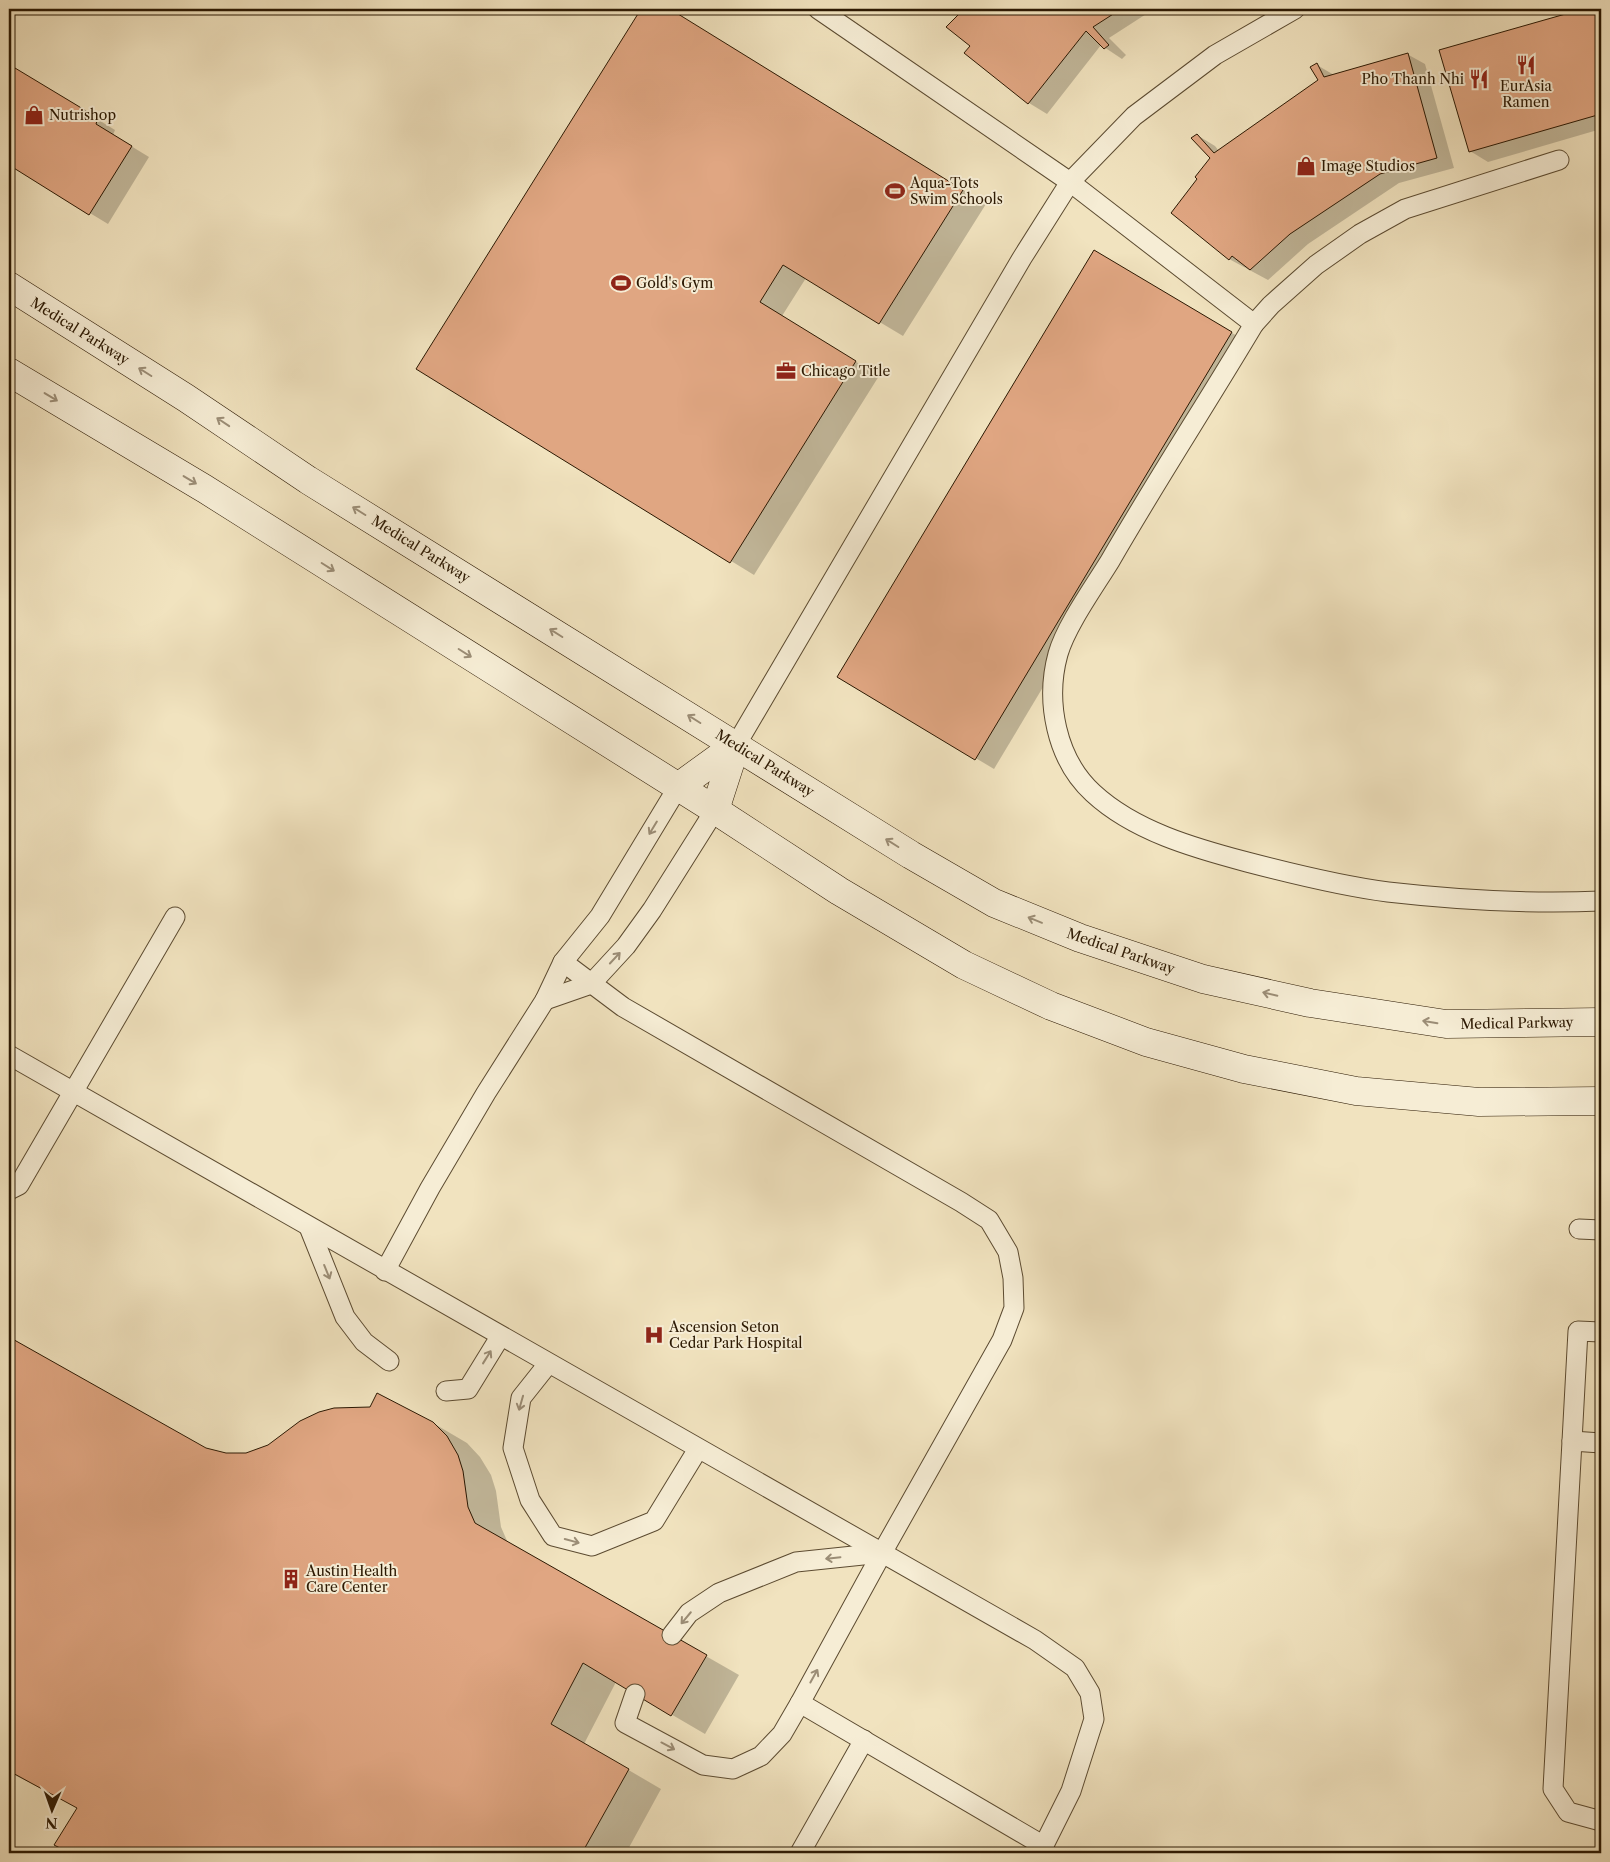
<svg xmlns="http://www.w3.org/2000/svg" width="1610" height="1862" font-family="'Libre Caslon Text',serif">
	<style>
		.shadow { fill: #0003 }
		.building { fill: #e0a682; stroke: #2b1802 }
		.lines { fill: none; stroke-linecap: round; stroke-linejoin: round }
		.lane-casing { stroke: #5c4b31; stroke-width: 21 }
		.secondary-casing { stroke: #2b1802; stroke-width: 29 }
		.lane { stroke: #f6edd5; stroke-width: 19 }
		.secondary { stroke: #f6edd5; stroke-width: 28 }
		.oneway { stroke: #9b8d76 }
		.labels { text-anchor: middle; dominant-baseline: central; stroke-width: 4; stroke-linejoin: round; paint-order: stroke }
		.poi-label { font-size: 14px; fill: #2b1802; stroke: #f6edd5; text-anchor: start }
		.street-label { font-size: 14px; fill: #2b1802; stroke: #f6edd5 }
	</style>
	<rect width="100%" height="100%" fill="#f1e3bf"/>
	<filter id="stains"><feTurbulence type="fractalNoise" baseFrequency=".004" numOctaves="4"/><feColorMatrix values="0 0 0 0 .2 0 0 0 0 .09 0 0 0 0 .02 0 0 0 .5 -.17"/></filter>
	<radialGradient id="worn" r=".72"><stop offset=".6" stop-color="#630" stop-opacity="0"/><stop offset="1" stop-color="#630" stop-opacity=".3"/></radialGradient>
	<g class="shadow">
		<path d="M642,9H669L986,204L903,336L806,278L782,316L879,376L754,575L418,369Z"/>
		<path d="M966,9H1154L1109,38L1126,55L1122,59L1101,45L1047,114L1029,103L966,53L971,46L948,27Z"/>
		<path d="M1588,9H1601V129L1488,162L1470,151L1441,51Z"/>
		<path d="M1407,54L1425,64L1454,168L1399,183L1308,244L1268,280L1229,259L1199,179L1211,158L1197,135L1215,146L1219,151L1320,81L1317,65L1334,75Z"/>
		<path d="M9,71L33,80L115,130L113,135L149,157L108,224L9,164Z"/>
		<path d="M1094,251L1249,343L994,769L838,676Z"/>
		<path d="M9,1339L206,1449L225,1454H246L433,1423L467,1443L480,1457L491,1475L496,1491L501,1527L508,1543L739,1675L705,1734L616,1682L584,1744L661,1789L626,1853H59L78,1808L9,1772Z"/>
	</g>
	<g class="building">
		<path d="M641,9H670L963,190L879,324L783,265L760,302L856,361L730,563L416,369Z"/>
		<path d="M964,9H1121L1093,27L1109,45L1104,49L1086,31L1028,104L964,53L970,46L946,27Z"/>
		<path d="M1583,9H1601V114L1469,152L1439,50Z"/>
		<path d="M1408,53L1437,158L1380,174L1290,234L1250,270L1232,256L1229,260L1171,213L1197,179L1195,177L1210,158L1191,138L1197,134L1214,153L1318,80L1310,67L1317,63L1324,77Z"/>
		<path d="M15,68L98,118L96,124L132,146L89,215L9,165V70L12,73Z"/>
		<path d="M1094,250L1232,332L975,760L837,677Z"/>
		<path d="M9,1337L206,1448L226,1453H246L268,1445L300,1421L319,1412L334,1408L370,1407L377,1393L433,1422L447,1436L458,1455L463,1471L468,1507L475,1523L707,1655L671,1716L583,1663L551,1724L629,1769L582,1853H58L60,1848L54,1845L77,1808L9,1771Z"/>
	</g>
	<g class="lines">
		<defs>
			<g id="lane">
				<path d="M818,9L1070,182L1254,324"/>
				<path d="M1559,160L1405,209L1360,234L1316,265L1271,305L1254,324C1207,403 1156,481 1110,561C1094,587 1066,626 1058,654C1045,701 1056,759 1093,793C1134,831 1194,848 1247,862C1293,874 1341,886 1388,892C1458,900 1531,904 1601,901"/>
				<path d="M736,745L1022,258L1070,182L1134,116L1215,55L1295,9"/>
				<path d="M563,962L623,1007L961,1202L989,1220L1008,1252L1013,1278L1014,1308L1002,1340L882,1553L800,1703L782,1734L761,1756L733,1769L703,1765L625,1723L635,1694"/>
				<path d="M545,1000L591,984L626,946L652,910L715,810"/>
				<path d="M9,1055L1035,1640L1075,1668L1090,1693L1094,1719L1071,1791L1040,1853"/>
				<path d="M9,1190L19,1185L175,917"/>
				<path d="M309,1227L345,1317L364,1342L389,1361"/>
				<path d="M1579,1229L1601,1230"/>
				<path d="M385,1271L430,1188L486,1093L545,1000L563,962L600,916L678,787"/>
				<path d="M548,1364L521,1398L513,1448L530,1500L553,1536L592,1546L654,1521L698,1449"/>
				<path d="M446,1391L468,1389L500,1337"/>
				<path d="M1572,1441L1578,1331L1601,1332"/>
				<path d="M1601,1443L1572,1441L1553,1789L1568,1812L1601,1821"/>
				<path d="M672,1635L689,1613L719,1593L796,1562L882,1553"/>
				<path d="M800,1703L1044,1846"/>
				<path d="M800,1853L864,1740"/>
			</g>
			<g id="secondary">
				<path d="M9,286L186,398L308,480L911,855L994,903L1080,938L1203,979L1310,1003L1446,1024L1601,1022"/>
				<path d="M9,372L205,489L715,810L839,891L964,965L1051,1006L1146,1042L1244,1069L1356,1091L1479,1102L1601,1101"/>
				<path d="M678,787L736,745"/>
				<path d="M715,810L736,745"/>
			</g>
		</defs>
		<use href="#lane" class="lane-casing"/>
		<use href="#secondary" class="secondary-casing"/>
		<use href="#lane" class="lane"/>
		<use href="#secondary" class="secondary"/>
	</g>
	<defs><path id="oneway-shaft" d="M-6 0H5M1.5-3L5.5 0L1.5 3" fill="none" stroke-width="1.6" stroke-linecap="round" stroke-linejoin="round" transform="scale(1.25)"/></defs>
	<g class="oneway">
		<use href="#oneway-shaft" transform="translate(145 372) rotate(-148)"/>
		<use href="#oneway-shaft" transform="translate(51 397) rotate(31)"/>
		<use href="#oneway-shaft" transform="translate(223 422) rotate(-146)"/>
		<use href="#oneway-shaft" transform="translate(190 480) rotate(31)"/>
		<use href="#oneway-shaft" transform="translate(359 511) rotate(-148)"/>
		<use href="#oneway-shaft" transform="translate(328 567) rotate(32)"/>
		<use href="#oneway-shaft" transform="translate(556 633) rotate(-148)"/>
		<use href="#oneway-shaft" transform="translate(465 653) rotate(32)"/>
		<use href="#oneway-shaft" transform="translate(694 719) rotate(-148)"/>
		<use href="#oneway-shaft" transform="translate(653 828) rotate(121)"/>
		<use href="#oneway-shaft" transform="translate(892 843) rotate(-148)"/>
		<use href="#oneway-shaft" transform="translate(1035 920) rotate(-158)"/>
		<use href="#oneway-shaft" transform="translate(615 958) rotate(-47)"/>
		<use href="#oneway-shaft" transform="translate(1270 994) rotate(-167)"/>
		<use href="#oneway-shaft" transform="translate(1430 1022) rotate(-171)"/>
		<use href="#oneway-shaft" transform="translate(327 1272) rotate(68)"/>
		<use href="#oneway-shaft" transform="translate(487 1357) rotate(-58)"/>
		<use href="#oneway-shaft" transform="translate(521 1403) rotate(106)"/>
		<use href="#oneway-shaft" transform="translate(572 1541) rotate(15)"/>
		<use href="#oneway-shaft" transform="translate(833 1558) rotate(174)"/>
		<use href="#oneway-shaft" transform="translate(686 1618) rotate(130)"/>
		<use href="#oneway-shaft" transform="translate(814 1676) rotate(-61)"/>
		<use href="#oneway-shaft" transform="translate(668 1746) rotate(28)"/>
	</g>
	<defs>
		<symbol id="restaurant-bare" viewBox="-9 -9 18 18"><path d="M-5-6h1v4h1v-4h1v4h1v-4h1v5L-1.5 .5V6h-2V.5L-5-1ZM5-6V6H3V1.5H1.5Q1.5-4 5-6Z" fill="#8f2418" stroke="#f6edd5" stroke-width="2.5" paint-order="stroke"/></symbol>
		<symbol id="shop-bare" viewBox="-9 -9 18 18"><path d="M-5-2.5h2.3a2.7 3.5 0 0 1 5.4 0H5L5.5 6h-11ZM-1.5-2.5h3a1.5 2.3 0 0 0-3 0Z" fill="#8f2418" stroke="#f6edd5" stroke-width="2.5" paint-order="stroke"/></symbol>
		<symbol id="stadium-bare" viewBox="-9 -9 18 18"><path d="M0-5a6.5 5 0 1 0 0 10a6.5 5 0 1 0 0-10ZM-3.5-1.8h7v3.6h-7Z" fill="#8f2418" stroke="#f6edd5" stroke-width="2.5" paint-order="stroke"/></symbol>
		<symbol id="office-bare" viewBox="-9 -9 18 18"><path d="M-6-3h4V-5.5h4V-3h4V5H-6ZM-1-4.5V-3h2v-1.5ZM-6 0V1H6V0Z" fill="#8f2418" stroke="#f6edd5" stroke-width="2.5" paint-order="stroke"/></symbol>
		<symbol id="hospital-bare" viewBox="-9 -9 18 18"><path d="M-5-5h3v3.5h4V-5h3V5h-3V1.5h-4V5h-3Z" fill="#8f2418" stroke="#f6edd5" stroke-width="2.5" paint-order="stroke"/></symbol>
		<symbol id="building-bare" viewBox="-9 -9 18 18"><path d="M-4-6H4V6H1V3H-1V6H-4ZM-2.5-4.3h1.7v1.8h-1.7ZM.8-4.3h1.7v1.8H.8ZM-2.5-1h1.7V.8h-1.7ZM.8-1h1.7V.8H.8Z" fill="#8f2418" stroke="#f6edd5" stroke-width="2.5" paint-order="stroke"/></symbol>
	</defs>
	<g fill-rule="evenodd">
		<use href="#restaurant-bare" x="1512" y="51" width="28" height="28"/>
		<use href="#restaurant-bare" x="1465" y="65" width="28" height="28"/>
		<use href="#shop-bare" x="20" y="101" width="28" height="28"/>
		<use href="#shop-bare" x="1292" y="152" width="28" height="28"/>
		<use href="#stadium-bare" x="881" y="177" width="28" height="28"/>
		<use href="#stadium-bare" x="607" y="269" width="28" height="28"/>
		<use href="#office-bare" x="772" y="357" width="28" height="28"/>
		<use href="#hospital-bare" x="640" y="1321" width="28" height="28"/>
		<use href="#building-bare" x="277" y="1565" width="28" height="28"/>
	</g>
	<g class="labels">
		<g class="poi-label">
			<text x="1464" y="79" text-anchor="end">Pho Thanh Nhi</text>
			<text x="1526" y="86" text-anchor="middle">EurAsia<tspan x="1526" dy="16">Ramen</tspan></text>
			<text x="49" y="115">Nutrishop</text>
			<text x="1321" y="166">Image Studios</text>
			<text x="910" y="183">Aqua-Tots<tspan x="910" dy="16">Swim Schools</tspan></text>
			<text x="636" y="283">Gold's Gym</text>
			<text x="801" y="371">Chicago Title</text>
			<text x="669" y="1327">Ascension Seton<tspan x="669" dy="16">Cedar Park Hospital</tspan></text>
			<text x="306" y="1571">Austin Health<tspan x="306" dy="16">Care Center</tspan></text>
		</g>
		<g class="street-label">
			<text transform="translate(80 331) rotate(32)">Medical Parkway</text>
			<text transform="translate(421 549) rotate(32)">Medical Parkway</text>
			<text transform="translate(765 763) rotate(32)">Medical Parkway</text>
			<text transform="translate(1121 951) rotate(19)">Medical Parkway</text>
			<text transform="translate(1517 1023) rotate(-1)">Medical Parkway</text>
		</g>
	</g>
	<rect width="1610" height="1862" fill="none" stroke="#f1e3bf" stroke-width="30"/>
	<rect x="10" y="10" width="1590" height="1842" fill="none" stroke="#2b1802" stroke-width="2.5"/>
	<rect x="15" y="15" width="1580" height="1832" fill="none" stroke="#2b1802"/>
	<g transform="translate(52 1810) rotate(182)" stroke="#f6edd5" stroke-width="4" paint-order="stroke">
	<path d="M0-4L9 19L0 12L-9 19Z" fill="#2b1802"/>
	<text y="-8" font-size="14" font-weight="bold" text-anchor="middle" fill="#2b1802">N</text>
	</g>
	<rect width="100%" height="100%" filter="url(#stains)"/>
	<rect width="100%" height="100%" fill="url(#worn)"/>
</svg>
